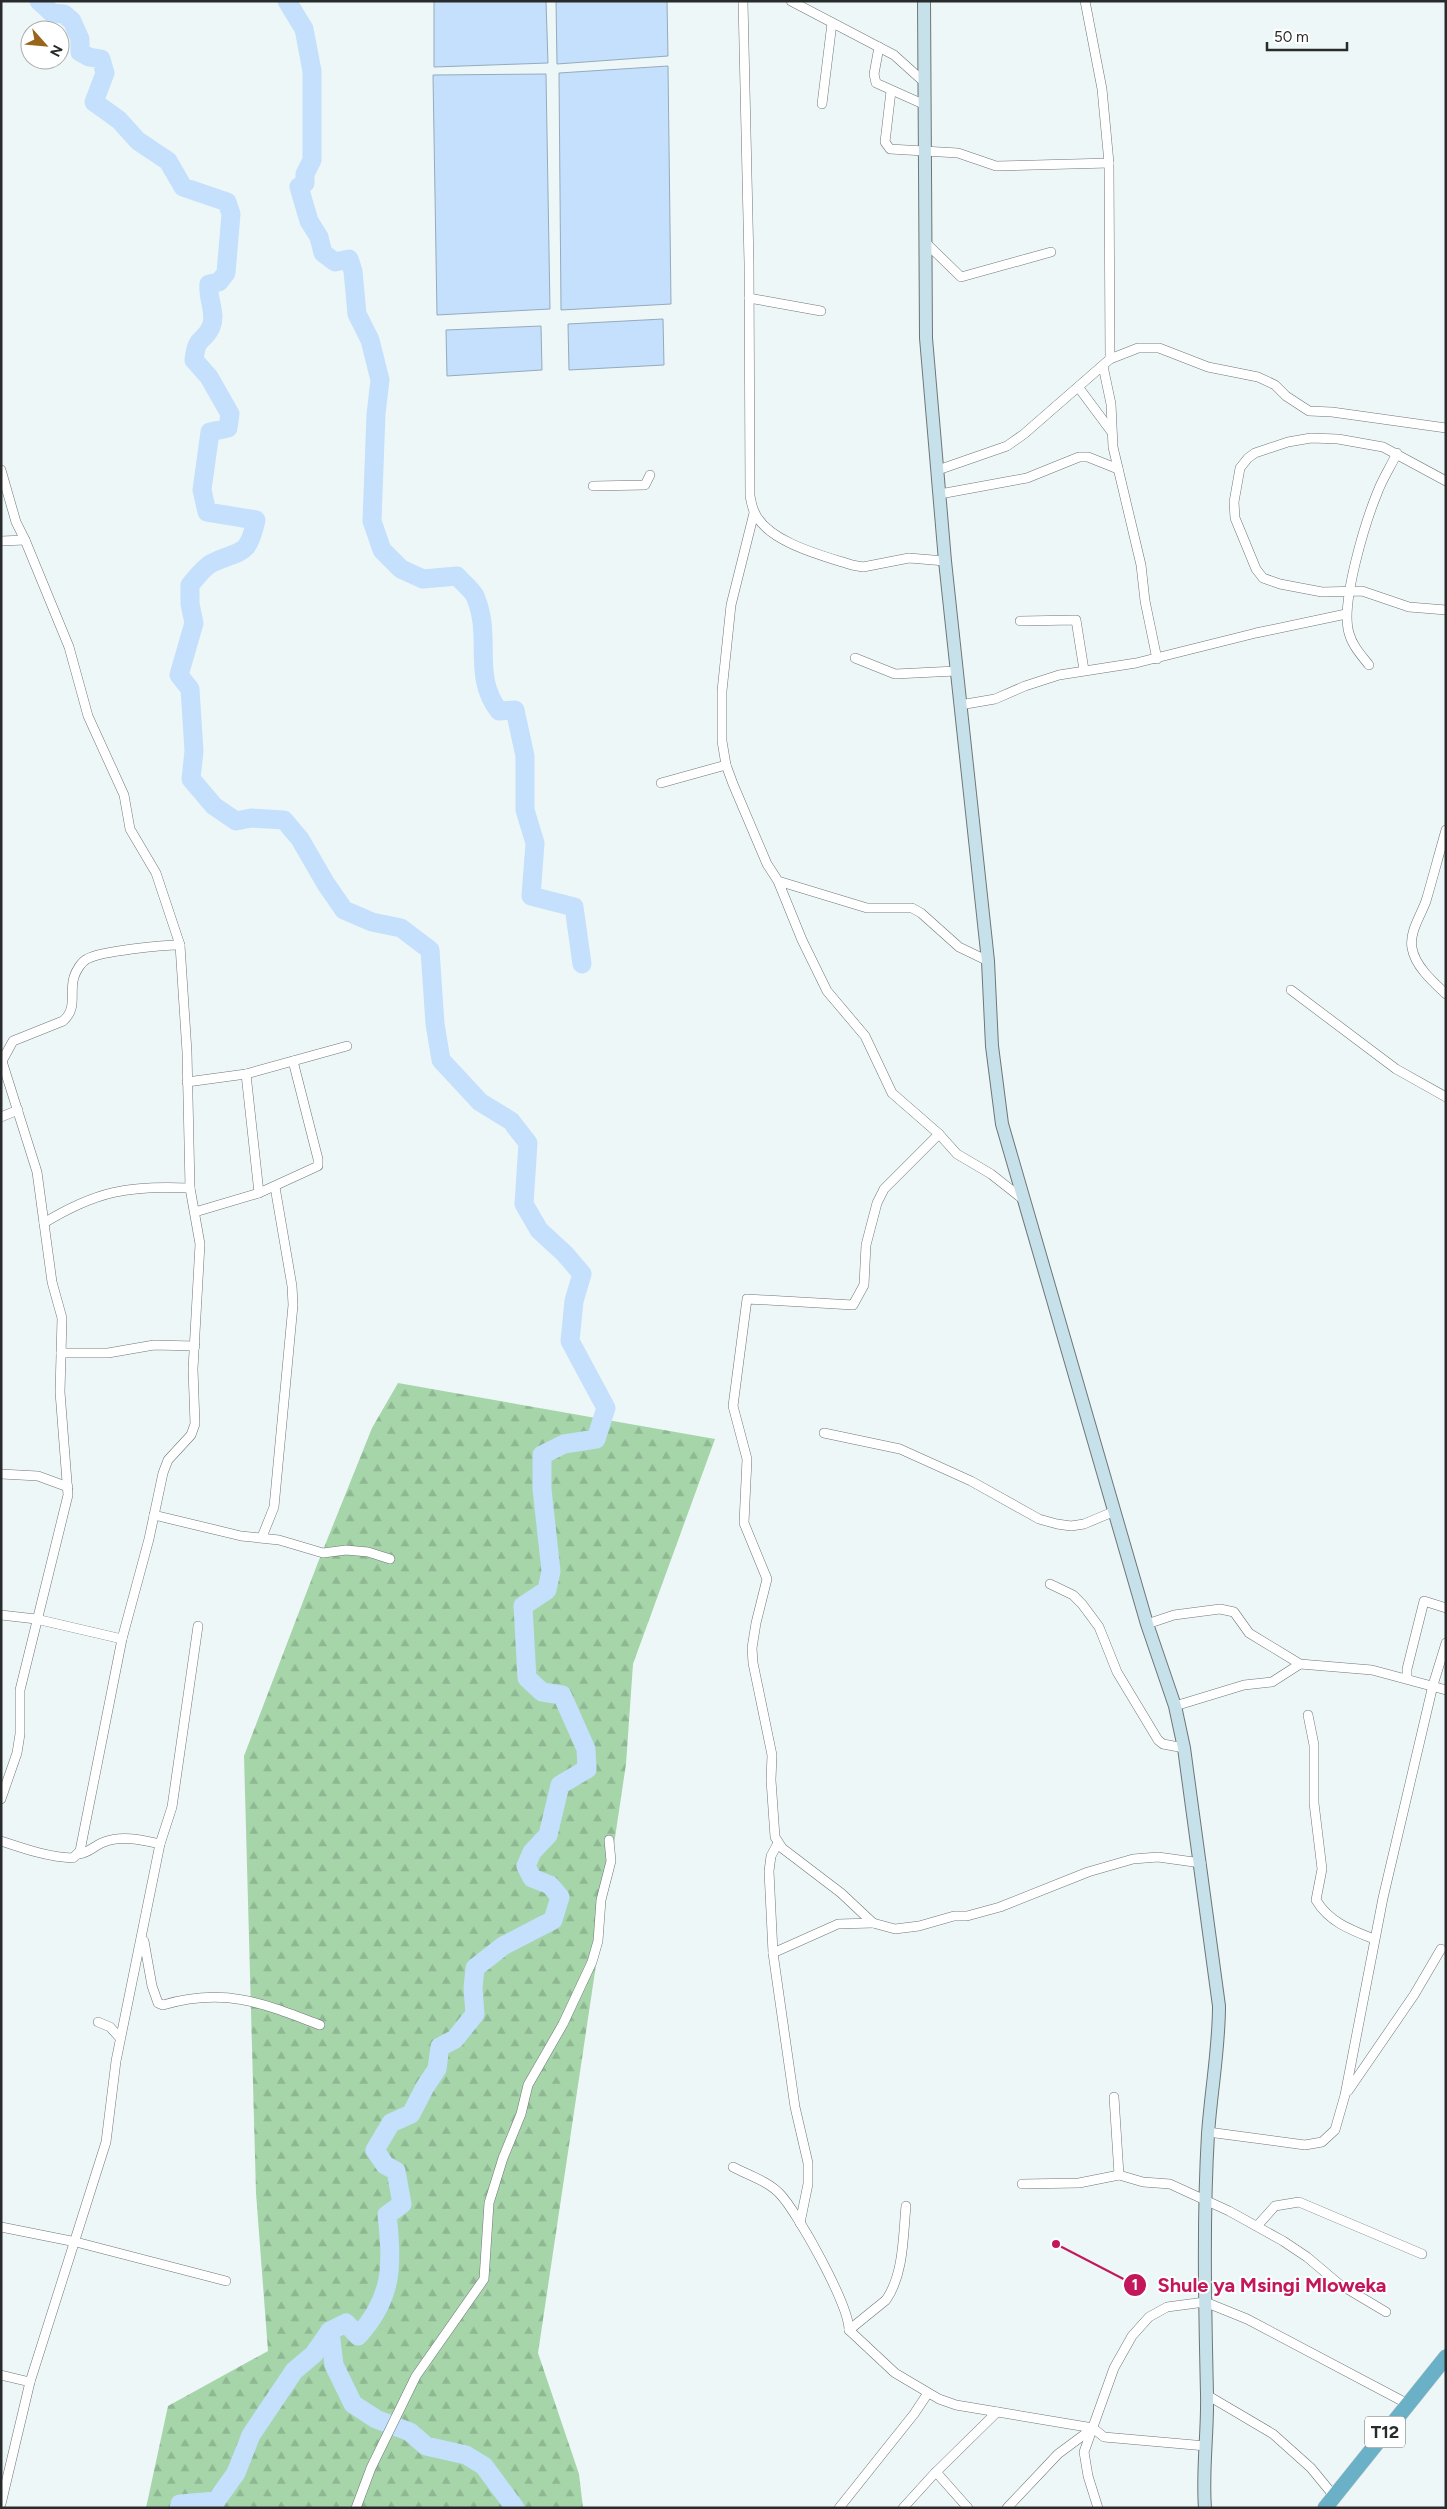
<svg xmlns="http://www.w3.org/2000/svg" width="1447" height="2509" font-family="Figtree,sans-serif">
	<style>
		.forest { fill: url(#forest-firs) }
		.water { fill: #c4e0fc; stroke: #95aabd }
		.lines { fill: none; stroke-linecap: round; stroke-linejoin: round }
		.river { stroke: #c4e0fc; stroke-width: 19 }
		.minor-casing { stroke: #6f7677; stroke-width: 10 }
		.secondary-casing { stroke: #6f7677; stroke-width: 14 }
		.trunk-casing { stroke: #d0d0d0; stroke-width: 16 }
		.minor { stroke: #fff; stroke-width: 9 }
		.secondary { stroke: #c7e1ea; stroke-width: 12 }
		.trunk { stroke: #6ab0c7; stroke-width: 15 }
		.labels { text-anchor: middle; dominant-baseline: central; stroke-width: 4; stroke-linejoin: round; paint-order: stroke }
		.shield { fill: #fff; stroke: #686b6b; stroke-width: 1 }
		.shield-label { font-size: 18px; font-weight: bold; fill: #282b2b }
		.leader { fill: none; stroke: #c2185b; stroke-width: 2 }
		.callout-dot { fill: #c2185b; stroke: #fff; stroke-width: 2 }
		.mark-label { font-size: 15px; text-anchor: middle; font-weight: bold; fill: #fff }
		.callout-label { font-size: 20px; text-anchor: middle; font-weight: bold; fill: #c2185b; stroke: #fff; stroke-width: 4; stroke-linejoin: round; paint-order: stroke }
	</style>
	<defs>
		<pattern id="forest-firs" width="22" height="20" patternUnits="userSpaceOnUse" patternTransform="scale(1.25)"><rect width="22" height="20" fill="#a5d5a9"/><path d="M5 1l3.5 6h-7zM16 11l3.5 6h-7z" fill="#8eb792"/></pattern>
	</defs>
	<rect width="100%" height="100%" fill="#eef7f7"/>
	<path class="forest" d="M398,1383L715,1439L633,1664L626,1764L538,2353L579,2474L583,2508H146L168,2406L268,2351L256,2193L244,1756L317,1565L372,1428Z"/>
	<g class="water">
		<path d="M434,1H546L548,63L434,67Z"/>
		<path d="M556,1H667L668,56L557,64Z"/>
		<path d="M668,66L671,304L561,310L559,73Z"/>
		<path d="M546,74L550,309L437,315L433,75Z"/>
		<path d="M663,319L664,365L569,370L568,324Z"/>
		<path d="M541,326L542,370L447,376L446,330Z"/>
	</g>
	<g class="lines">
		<g class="river">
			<path d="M39,1L52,13L64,14L72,21L80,39V52L89,57L101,59L105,73L94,102L119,120L138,141L168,161L183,187L227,202L231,214L226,273L219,282L209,284C207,298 217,314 211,327C203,344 197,334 194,360L209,377L230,414L228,428L210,432L202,490L207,512L256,520C248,557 242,549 212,563C204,567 196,578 190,585V604L194,623L179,675L190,689L194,751L191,779L214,806L236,821L251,818L284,820L300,839L326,884L344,910L372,922L401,928L430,950L435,1024L441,1060L480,1102L511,1121L528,1143L524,1204L539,1230L565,1254L582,1274L574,1301L570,1341L606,1408L596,1439L564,1444L542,1455V1489L551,1571L547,1590L523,1606L527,1678L542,1692L562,1695L586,1749L587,1769L560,1785L548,1835L532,1852L526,1866L532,1878L550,1885L560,1897L553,1920L503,1946L475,1968L473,1988L475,2014L455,2039L440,2047L437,2069L425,2087L411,2114L391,2123L375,2150L385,2165L396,2171L402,2204L387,2215C393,2264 393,2298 358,2336L346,2323L330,2331L334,2365L353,2404L376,2419L410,2432L426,2446L466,2455L484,2466L515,2508"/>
			<path d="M287,1L304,29L312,71V160L305,174V183L299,187L309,221L319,237L323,253L335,262L349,259L353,271L357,314L370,340L380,380L376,414L372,521L382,550L401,569L423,579L457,576C462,582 471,589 475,596C493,637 471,675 499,711L515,710L525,756V810L535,843L531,896L574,907L582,964"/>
			<path d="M179,2508L180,2504L216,2501L236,2473L251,2435L294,2371L314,2354L330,2331"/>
		</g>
		<defs>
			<g id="minor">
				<path d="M743,1L749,263L750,496C751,501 752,507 754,511C766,542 824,556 852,565L863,567L909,558L945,561"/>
				<path d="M791,1L894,55L924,82"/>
				<path d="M1085,1L1102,89L1109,163L1110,359"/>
				<path d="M879,47L874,74L876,83L923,104"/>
				<path d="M891,91L885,142L890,149L958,153L996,166L1109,163"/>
				<path d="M822,104L832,23"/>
				<path d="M926,243L961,277L1051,252"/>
				<path d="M749,298L821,311"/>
				<path d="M1103,366L1111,404L1113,447L1141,565L1145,601L1157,659"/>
				<path d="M1079,388L1111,431"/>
				<path d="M1,470L16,522L25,540L69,647L88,716L124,795L130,829L156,873L180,945L187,1052L190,1188L200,1244L193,1369L195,1424L191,1435L168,1460L163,1473L149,1539L122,1639L80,1851L73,1858C48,1857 25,1849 1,1841"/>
				<path d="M938,470L1007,446L1024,434L1110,359L1138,348H1159L1208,367L1258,377L1275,385L1286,396L1309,411L1332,412L1446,428"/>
				<path d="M1446,481L1383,447L1338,439L1311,438L1288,442L1255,453L1248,458L1240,468L1234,502L1235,518L1256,569L1263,578L1280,584L1322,592L1362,591L1409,607L1446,610"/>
				<path d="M593,486L645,485L650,475"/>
				<path d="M940,494L1027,478L1079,457H1088L1118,469"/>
				<path d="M754,513L731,605L722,691V741L726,765L733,784L767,864L778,881L802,940L827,991L865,1036L892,1093L939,1134L957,1154L991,1174L1024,1200"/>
				<path d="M1,541L25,540"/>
				<path d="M1020,621L1076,620L1084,670"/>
				<path d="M855,658L895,674L956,671"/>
				<path d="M1369,665C1361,655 1352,645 1349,633C1340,603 1366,520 1378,491C1383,478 1391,466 1397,453"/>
				<path d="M960,705L995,699L1025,686L1059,675L1136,663L1256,633L1346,614"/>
				<path d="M661,783L726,765"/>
				<path d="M1446,830C1439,854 1433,877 1426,901C1421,915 1409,932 1412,948C1415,966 1433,982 1446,994"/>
				<path d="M778,881L867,908H912L921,913L959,947L988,961"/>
				<path d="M1291,990L1396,1069L1446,1097"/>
				<path d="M1,1058L37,1172L52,1282L62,1318L60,1392L68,1495L20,1690V1734L17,1753L1,1799"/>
				<path d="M2,1061L13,1041L63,1021C78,1008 69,993 74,977C76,971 81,962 87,959C101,951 162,945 180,945"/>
				<path d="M246,1074L259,1193"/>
				<path d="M187,1082L246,1074L347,1046"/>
				<path d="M1,1117L18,1110"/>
				<path d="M939,1134L884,1189L877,1203L866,1245L864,1285L853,1305L747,1299L733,1406L747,1459L744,1523L767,1579L756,1623L752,1648L753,1663L772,1755L771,1780L775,1837L782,1848L841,1893L873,1923L895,1929L919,1926L954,1916H967L1000,1907L1088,1872L1133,1859L1158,1857L1201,1863"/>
				<path d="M195,1212L259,1193L318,1166V1159L293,1061"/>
				<path d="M44,1223C96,1191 130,1185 190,1188"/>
				<path d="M61,1353H108L154,1345L195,1346"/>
				<path d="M824,1433L900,1449L971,1481L1039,1519L1057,1524L1071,1526L1084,1524L1115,1511"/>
				<path d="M1,1474L38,1476L68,1487"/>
				<path d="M154,1515L241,1536L279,1540L323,1553L346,1550L368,1552L390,1559"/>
				<path d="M262,1537L274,1507L293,1305L292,1286L275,1187"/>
				<path d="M1050,1584L1073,1595L1082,1604L1099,1627L1117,1672L1158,1740L1163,1744L1184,1748"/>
				<path d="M1,1615L36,1619L122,1639"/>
				<path d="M1147,1624L1174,1615L1220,1609L1234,1612L1249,1633L1300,1664L1372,1670L1446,1690"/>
				<path d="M1407,1678V1669L1424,1601L1446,1608"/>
				<path d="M1175,1706L1244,1685L1272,1682L1300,1664"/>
				<path d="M1308,1715L1314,1745V1803L1322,1869L1316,1900C1329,1922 1351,1930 1374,1939"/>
				<path d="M778,1843L771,1856L769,1871L773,1953L795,2107L808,2163V2184L800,2223"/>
				<path d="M79,1854C89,1853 95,1845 104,1842C122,1835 142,1840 160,1844"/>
				<path d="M144,1941L152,1986L158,2003L163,2005C225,1987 263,2003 320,2025"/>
				<path d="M773,1953L838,1924L873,1923"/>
				<path d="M98,2022L110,2027L120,2038"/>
				<path d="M1348,2091L1414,1995L1441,1949"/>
				<path d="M1114,2097L1119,2175"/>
				<path d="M1208,2132L1305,2145L1322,2142L1335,2130L1345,2095L1383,1898L1433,1685L1446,1643"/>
				<path d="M733,2167C748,2175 768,2181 780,2194C798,2213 849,2305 849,2330L895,2373L939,2399L956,2405L1093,2428"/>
				<path d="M1022,2184L1079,2183L1119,2175L1143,2182L1170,2184L1229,2211L1283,2241L1307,2257L1339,2284L1386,2312"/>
				<path d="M1257,2226L1275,2206L1299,2202L1422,2254"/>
				<path d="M1,2227L76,2242L226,2281"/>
				<path d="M849,2330L886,2300C904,2274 903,2236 906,2206"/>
				<path d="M1,2375L30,2382"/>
				<path d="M1207,2395L1273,2434L1311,2468L1334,2496"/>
				<path d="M936,2472L968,2508"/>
				<path d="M1,2504L30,2382L106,2142L116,2061L160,1844L172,1807L198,1626"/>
				<path d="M356,2508L371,2468L416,2376L484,2279L489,2203L503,2158L521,2114L528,2085L563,2024L592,1962L598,1941L601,1900L611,1861L609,1840"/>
				<path d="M839,2508L914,2414L928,2393"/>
				<path d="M903,2508L933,2475L997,2412"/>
				<path d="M1007,2508L1058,2454L1093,2428L1104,2437L1206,2446"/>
				<path d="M1098,2508L1088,2476L1084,2452L1114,2368L1132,2336L1149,2317L1167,2307L1205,2302L1247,2319L1408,2404"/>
			</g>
			<path id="secondary" d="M924,1L926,338L945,561L988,961L992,1046L1002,1124L1147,1624L1175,1706L1184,1748L1219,2006C1219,2049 1211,2091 1208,2134C1203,2220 1205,2307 1207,2394C1208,2432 1202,2470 1205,2508"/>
			<path id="trunk" d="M1325,2508L1446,2357"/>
		</defs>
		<use href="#minor" class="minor-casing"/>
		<use href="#secondary" class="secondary-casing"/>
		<use href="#trunk" class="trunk-casing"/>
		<use href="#minor" class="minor"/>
		<use href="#secondary" class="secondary"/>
		<use href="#trunk" class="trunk"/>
	</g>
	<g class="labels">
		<rect class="shield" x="1365" y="2416.5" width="40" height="31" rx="4"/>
		<g class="shield-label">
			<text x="1385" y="2432">T12</text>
		</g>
	</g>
	<path class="leader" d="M1056 2244L1135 2285"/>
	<g class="callout-dot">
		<circle cx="1056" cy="2244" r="5"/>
		<circle cx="1135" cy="2285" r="12"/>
	</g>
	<g class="mark-label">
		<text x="1135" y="2290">1</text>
	</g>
	<g class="callout-label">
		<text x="1272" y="2292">Shule ya Msingi Mloweka</text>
	</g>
	<rect width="1447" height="2509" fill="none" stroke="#282b2b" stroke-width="5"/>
	<g transform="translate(45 45) rotate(117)"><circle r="24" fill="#ffffff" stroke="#a9aaaa"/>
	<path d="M0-4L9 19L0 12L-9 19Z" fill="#99651b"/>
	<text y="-8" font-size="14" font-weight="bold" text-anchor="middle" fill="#282b2b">N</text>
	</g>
	<path d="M1267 42v8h80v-8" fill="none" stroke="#282b2b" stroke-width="2.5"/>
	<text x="1274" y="42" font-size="15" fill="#282b2b" stroke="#ffffff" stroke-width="4" paint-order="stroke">50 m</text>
</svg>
